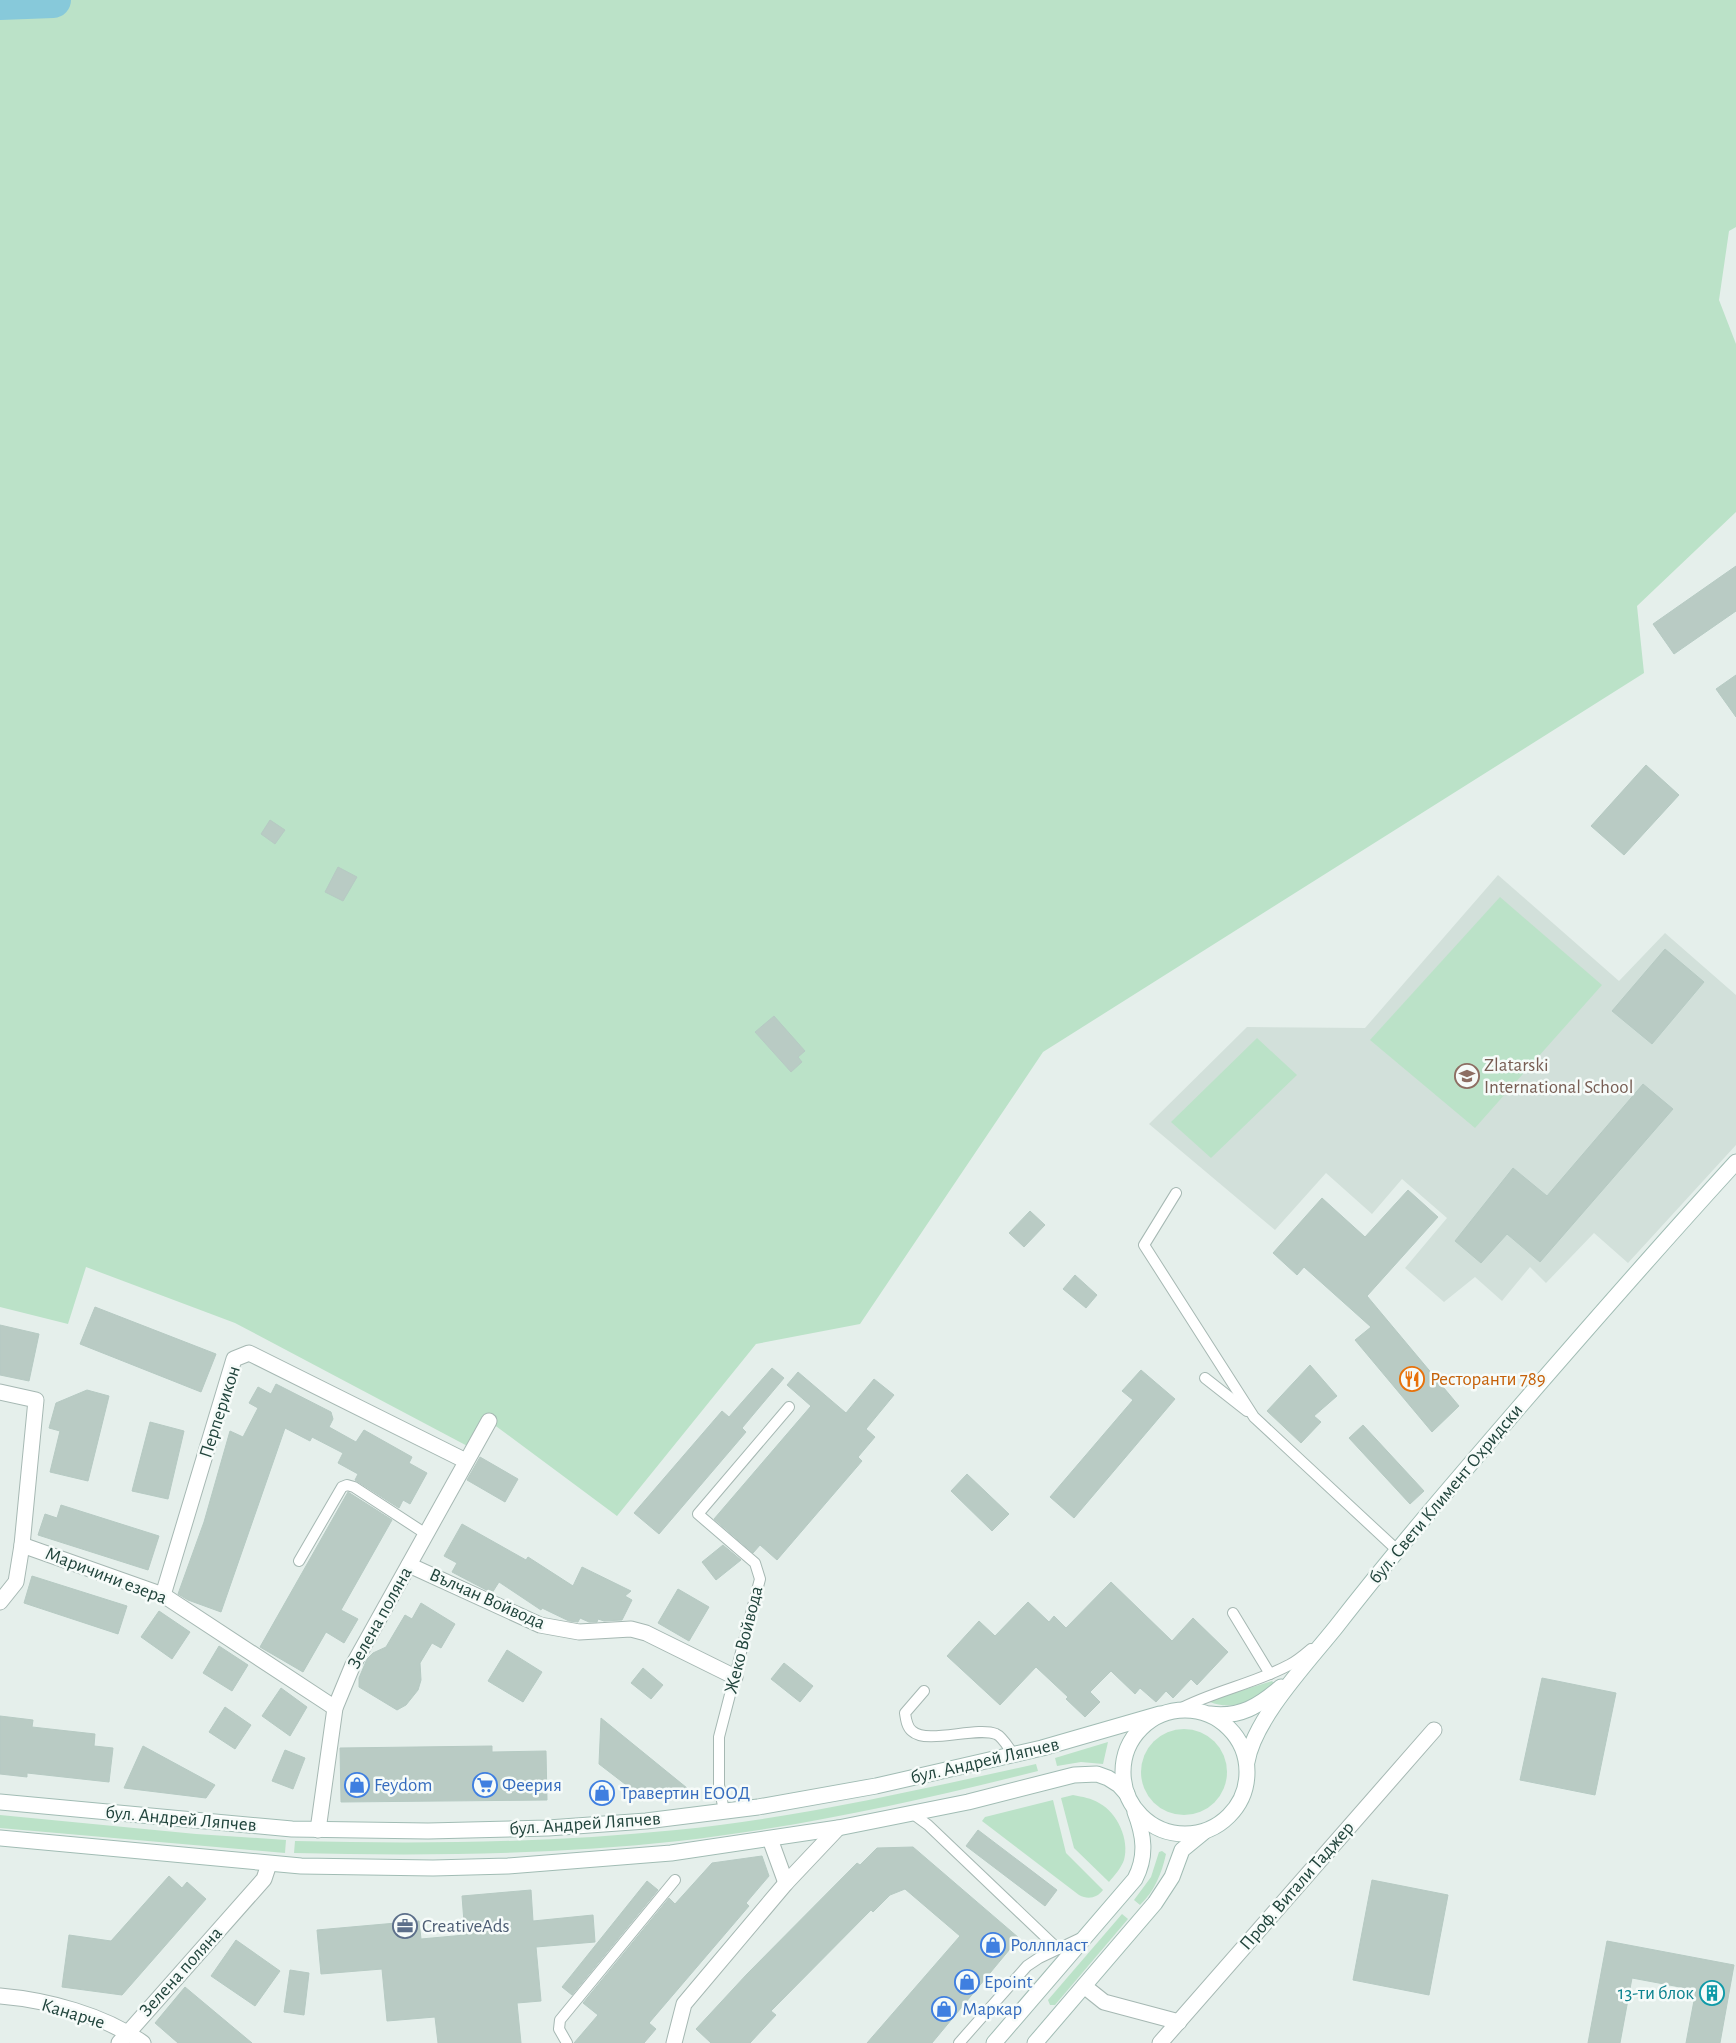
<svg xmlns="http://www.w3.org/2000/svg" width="1736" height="2043" font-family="'Alegreya Sans',sans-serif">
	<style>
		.built { fill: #d2e0da }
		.green { fill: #bbe2c8 }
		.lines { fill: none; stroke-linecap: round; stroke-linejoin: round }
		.river { stroke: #87c9da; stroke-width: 36 }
		.building { fill: #b9cbc4; stroke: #b6cac3 }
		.service-casing { stroke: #a6b8b3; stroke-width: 12 }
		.minor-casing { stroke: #a6b8b3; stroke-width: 17 }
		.secondary-casing { stroke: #a1bcb4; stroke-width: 17 }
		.service { stroke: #fff; stroke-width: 10 }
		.minor { stroke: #fff; stroke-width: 15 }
		.secondary { stroke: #fff; stroke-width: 15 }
		.labels { text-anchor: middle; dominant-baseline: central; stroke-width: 5; stroke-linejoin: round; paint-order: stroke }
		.education-label { font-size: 19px; fill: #785e54; stroke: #f6fbf9; text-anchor: start }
		.food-label { font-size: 19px; fill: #c56008; stroke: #f6fbf9; text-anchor: start }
		.street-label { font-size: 19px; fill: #21443c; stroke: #f6fbf9 }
		.shop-label { font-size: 19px; fill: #366cbe; stroke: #f6fbf9; text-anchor: start }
		.service-label { font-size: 19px; fill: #4e5e75; stroke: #f6fbf9; text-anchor: start }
		.culture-label { font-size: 19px; fill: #0d838f; stroke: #f6fbf9; text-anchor: end }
	</style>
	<rect width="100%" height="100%" fill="#e5efeb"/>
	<path class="built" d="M1498,875L1619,981L1665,933L1736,995V1145L1628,1263L1594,1233L1546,1283L1530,1267L1502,1301L1475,1277L1444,1302L1405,1268L1447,1218L1402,1179L1372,1214L1326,1173L1275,1230L1149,1124L1247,1027L1365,1028Z"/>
	<g class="green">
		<path d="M0,0H1736V227L1729,231L1719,300L1736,344V512L1637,606L1644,673L1043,1052L860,1324L756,1344L617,1516L489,1421L473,1449L235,1323L86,1267L68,1324L0,1307Z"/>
		<path d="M1500,897L1602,985L1475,1128L1370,1040Z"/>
		<path d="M1257,1038L1297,1075L1211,1158L1171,1122Z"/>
		<path d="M1272,1681L1274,1683C1262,1701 1231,1711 1210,1702L1211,1700Z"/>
		<circle cx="1184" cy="1772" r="43"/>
		<path d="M1108,1742L1103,1764L1081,1762L1057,1766L1055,1758Z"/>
		<path d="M1036,1764L1038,1771C919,1801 800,1827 679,1841C551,1855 422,1856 294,1853L295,1841C422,1844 549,1843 676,1830C798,1818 917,1790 1036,1764Z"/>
		<path d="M1073,1795C1083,1797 1091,1798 1099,1803C1117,1812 1130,1840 1124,1860C1121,1868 1115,1875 1109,1882L1074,1848L1061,1798Z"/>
		<path d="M1053,1800L1066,1853L1103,1890C1097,1898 1088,1900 1079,1895L982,1821L985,1817Z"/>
		<path d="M0,1815L196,1834L286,1840L285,1853L0,1828Z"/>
		<path d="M1162,1851L1166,1854C1162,1873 1154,1892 1140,1905L1134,1900L1151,1877L1159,1852Z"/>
		<path d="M1122,1914L1128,1919L1055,2005H1050L1048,2000Z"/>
	</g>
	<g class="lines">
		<path class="river" d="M0,2L53,0"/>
	</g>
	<g class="building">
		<path d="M1736,566V611L1674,654L1653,624Z"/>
		<path d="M1736,675V717L1716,689Z"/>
		<path d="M1646,765L1679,795L1624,855L1591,826Z"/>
		<path d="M270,820L285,830L275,844L261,834Z"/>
		<path d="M338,867L357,877L343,901L325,892Z"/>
		<path d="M1665,949L1704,982L1652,1044L1612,1011Z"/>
		<path d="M774,1016L805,1051L798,1057L802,1062L791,1072L755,1032Z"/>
		<path d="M1643,1084L1673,1109L1540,1262L1507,1234L1481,1263L1455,1241L1513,1168L1547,1196Z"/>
		<path d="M1408,1190L1438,1217L1367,1296L1459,1406L1432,1432L1355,1340L1371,1327L1304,1267L1297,1275L1273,1253L1322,1198L1365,1237Z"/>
		<path d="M1030,1211L1045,1225L1024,1247L1009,1233Z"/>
		<path d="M1075,1275L1097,1295L1086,1308L1063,1289Z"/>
		<path d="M95,1307L216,1354L201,1392L80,1344Z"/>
		<path d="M0,1325L39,1334L29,1381L0,1375Z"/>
		<path d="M1310,1365L1337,1396L1314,1416L1321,1422L1301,1443L1267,1411Z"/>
		<path d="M772,1368L784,1378L742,1428L746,1432L659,1534L634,1513L722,1411L729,1417Z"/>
		<path d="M1141,1370L1175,1399L1074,1518L1050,1497L1133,1400L1122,1391Z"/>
		<path d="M798,1372L846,1413L874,1379L894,1395L866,1429L875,1437L858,1457L862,1461L777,1560L760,1545L753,1553L714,1519L811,1406L787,1385Z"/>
		<path d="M276,1384L331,1412L333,1419L329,1427L356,1442L364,1430L412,1457L409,1463L427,1473L410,1504L403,1500L399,1508L355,1480L358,1474L338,1463L343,1453L312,1437L310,1441L285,1428L221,1612L188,1600L178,1594L204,1522L230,1431L243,1437L258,1408L249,1403L258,1387L271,1394Z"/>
		<path d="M87,1390L109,1396L88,1481L50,1472L60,1431L49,1428L56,1403Z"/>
		<path d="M150,1422L184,1431L168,1499L132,1491Z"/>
		<path d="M1363,1425L1424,1491L1410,1504L1349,1438Z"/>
		<path d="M480,1457L518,1479L505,1502L467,1480Z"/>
		<path d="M967,1474L1009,1514L992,1531L951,1491Z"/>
		<path d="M348,1492L392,1520L341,1610L358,1619L344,1643L326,1632L303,1672L260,1647Z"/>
		<path d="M61,1505L159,1536L148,1570L38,1535L45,1514L57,1518Z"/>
		<path d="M462,1524L526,1560L528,1557L573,1586L582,1567L631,1591L625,1596L632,1600L622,1620L604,1621L598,1619L597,1622H589L580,1618L578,1622L569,1621L542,1608L541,1610L499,1582L492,1593L452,1572L457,1563L444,1556Z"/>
		<path d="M723,1545L741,1560L716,1580L702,1562Z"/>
		<path d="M32,1576L127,1606L118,1634L24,1603Z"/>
		<path d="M1111,1582L1172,1641L1193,1618L1228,1652L1197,1685L1191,1679L1173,1698L1166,1691L1156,1702L1140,1688L1135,1694L1111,1671L1090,1692L1100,1702L1085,1717L1066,1699L1068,1697L1036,1667L1000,1705L947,1656L979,1621L995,1636L1028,1602L1049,1622L1054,1616L1066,1628Z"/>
		<path d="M678,1589L709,1607L689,1641L658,1623Z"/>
		<path d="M421,1603L455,1624L441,1648L432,1643L420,1663L421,1680L418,1690L406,1705L397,1710L359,1687V1678L367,1659L373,1653L386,1647L405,1615L412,1619Z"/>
		<path d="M159,1611L190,1632L172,1659L141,1637Z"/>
		<path d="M219,1646L248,1665L232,1691L203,1673Z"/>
		<path d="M507,1650L542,1672L523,1702L488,1681Z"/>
		<path d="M784,1663L813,1686L800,1702L771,1679Z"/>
		<path d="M643,1668L663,1685L651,1699L631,1683Z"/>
		<path d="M1542,1678L1616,1693L1595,1795L1520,1780Z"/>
		<path d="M281,1688L307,1707L290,1736L262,1716Z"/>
		<path d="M225,1707L251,1725L235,1749L209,1732Z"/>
		<path d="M0,1716L33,1720L32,1727L95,1734L94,1746L113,1748L109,1782L27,1773V1777L0,1774Z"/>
		<path d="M601,1718L687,1788L638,1794L599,1764Z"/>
		<path d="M143,1746L215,1785L206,1798L124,1788Z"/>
		<path d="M492,1746V1752L546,1751L547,1800L341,1802L340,1748Z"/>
		<path d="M285,1750L305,1758L293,1789L272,1781Z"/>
		<path d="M978,1830L1057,1890L1045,1906L966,1846Z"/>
		<path d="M913,1847L1019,1938L932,2043H867L960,1936L905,1889L890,1895L873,1912L871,1910L771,2011L776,2015L750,2043H711L696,2029L747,1974L857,1863L860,1865L877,1848Z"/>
		<path d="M762,1856L769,1876L746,1903L749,1906L649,2023L656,2029L644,2043H574L598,2015L583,2003L669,1898L675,1904L712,1863Z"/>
		<path d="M169,1876L182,1888L187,1882L206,1899L122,1995L62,1987L69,1935L111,1941Z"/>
		<path d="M1372,1880L1448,1895L1429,1995L1353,1980Z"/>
		<path d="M647,1881L658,1890L572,1995L562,1987Z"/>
		<path d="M531,1890L533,1921L593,1915L595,1942L536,1947L541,2001L517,2003L521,2043H438L435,2017L387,2021L382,1969L321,1974L317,1930L419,1921L421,1939L465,1935L462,1896Z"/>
		<path d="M236,1940L280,1971L255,2006L211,1976Z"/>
		<path d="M1607,1941L1734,1965L1720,2043H1686L1696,1990L1632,1978L1620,2043H1588Z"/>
		<path d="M290,1970L309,1973L304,2015L284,2012Z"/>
		<path d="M185,1987L252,2043H178L155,2023Z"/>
	</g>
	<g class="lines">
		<defs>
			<g id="service">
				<path d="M1176,1193L1144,1245L1254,1417L1396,1549"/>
				<path d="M1205,1378L1247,1411"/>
				<path d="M299,1561L342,1487L347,1485L354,1487L426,1534"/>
				<path d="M1233,1613L1270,1674"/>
				<path d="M924,1691L905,1713C906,1720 907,1727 912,1731C927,1745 976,1726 996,1734C1003,1737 1009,1749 1014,1755"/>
				<path d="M1178,1710C1213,1691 1254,1684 1289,1665C1297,1661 1304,1655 1311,1649"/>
				<path d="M724,1811L719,1785V1737L760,1579L755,1563L698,1514L789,1407"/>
				<path d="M913,1814L928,1825L1058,1949"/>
				<path d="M567,2043L559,2029L560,2020L675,1880"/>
				<path d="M959,2043L1027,1966L1039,1958L1079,1939"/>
			</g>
			<g id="minor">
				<path d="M0,1392L36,1400L22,1545L16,1582L0,1602"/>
				<path d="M22,1545L163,1595L335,1708"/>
				<path d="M409,1565L540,1625L579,1632L631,1629L646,1633L735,1677"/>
				<path d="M163,1595L234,1359L249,1353L466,1461"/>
				<path d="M318,1830L335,1708L352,1667L489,1421"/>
				<path d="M770,1839L786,1883"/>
				<path d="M1084,1986L1104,2002L1179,2022"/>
				<path d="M0,1996C47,2000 104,2015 143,2043"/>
				<path d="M119,2043L264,1879L269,1864"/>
				<path d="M674,2043L684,2004L786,1883L838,1828"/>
				<path d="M1160,2043L1434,1730"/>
			</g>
			<g id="secondary">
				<circle cx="1185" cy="1772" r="62"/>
				<path d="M1210,1714C1240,1718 1259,1706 1281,1687"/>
				<path d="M1247,1762C1254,1719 1308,1662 1336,1627C1395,1551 1458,1478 1521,1405C1592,1323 1663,1242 1736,1162"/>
				<path d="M0,1802L292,1829L428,1831L548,1828L646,1821L758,1807L876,1786L1042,1748L1160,1714"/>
				<path d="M0,1838L301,1866L433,1868L508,1866L671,1853L838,1828L968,1802L1074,1775L1097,1774L1108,1778L1119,1785L1127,1794"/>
				<path d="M994,2043L1135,1879C1147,1856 1144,1835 1135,1812"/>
				<path d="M1035,2043L1155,1903L1172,1877L1182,1850L1204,1832"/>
			</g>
		</defs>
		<use href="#service" class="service-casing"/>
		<use href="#minor" class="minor-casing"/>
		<use href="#secondary" class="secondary-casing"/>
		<use href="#service" class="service"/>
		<use href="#minor" class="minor"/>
		<use href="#secondary" class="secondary"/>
	</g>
	<defs>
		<symbol id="school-ring" viewBox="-11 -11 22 22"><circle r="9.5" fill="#f6fbf9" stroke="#8d6e63" stroke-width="1.5"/><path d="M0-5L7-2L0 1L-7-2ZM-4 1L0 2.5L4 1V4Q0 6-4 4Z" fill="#8d6e63"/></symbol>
		<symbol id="restaurant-ring" viewBox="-11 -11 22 22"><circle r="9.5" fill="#f6fbf9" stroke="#e8710a" stroke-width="1.5"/><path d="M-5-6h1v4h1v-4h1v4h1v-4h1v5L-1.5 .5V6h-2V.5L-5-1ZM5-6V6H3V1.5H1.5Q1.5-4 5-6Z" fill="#e8710a"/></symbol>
		<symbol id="shop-ring" viewBox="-11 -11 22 22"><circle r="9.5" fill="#f6fbf9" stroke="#3f7fe0" stroke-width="1.5"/><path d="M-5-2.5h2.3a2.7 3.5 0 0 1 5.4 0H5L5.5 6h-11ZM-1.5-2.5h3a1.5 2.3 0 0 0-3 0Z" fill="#3f7fe0"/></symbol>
		<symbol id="supermarket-ring" viewBox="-11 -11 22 22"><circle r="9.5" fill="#f6fbf9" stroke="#3f7fe0" stroke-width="1.5"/><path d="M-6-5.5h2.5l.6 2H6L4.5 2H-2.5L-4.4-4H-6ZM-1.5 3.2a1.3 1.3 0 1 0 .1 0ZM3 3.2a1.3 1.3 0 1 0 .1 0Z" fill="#3f7fe0"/></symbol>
		<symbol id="office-ring" viewBox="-11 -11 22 22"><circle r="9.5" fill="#f6fbf9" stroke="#5c6f8a" stroke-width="1.5"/><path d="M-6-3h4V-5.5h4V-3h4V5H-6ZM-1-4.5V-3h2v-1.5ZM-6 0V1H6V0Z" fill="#5c6f8a"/></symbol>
		<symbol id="building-ring" viewBox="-11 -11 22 22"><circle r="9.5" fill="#f6fbf9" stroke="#0f9aa8" stroke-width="1.5"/><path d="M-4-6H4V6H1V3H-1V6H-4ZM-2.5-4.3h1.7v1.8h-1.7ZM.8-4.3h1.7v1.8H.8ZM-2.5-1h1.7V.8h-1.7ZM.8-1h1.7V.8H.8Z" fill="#0f9aa8"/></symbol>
	</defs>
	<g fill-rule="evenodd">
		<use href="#school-ring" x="1453" y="1062" width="28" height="28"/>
		<use href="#restaurant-ring" x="1398" y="1365" width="28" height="28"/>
		<use href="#shop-ring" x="343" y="1771" width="28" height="28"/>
		<use href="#supermarket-ring" x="471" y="1771" width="28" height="28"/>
		<use href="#shop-ring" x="588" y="1779" width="28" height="28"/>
		<use href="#office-ring" x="391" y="1912" width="28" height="28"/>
		<use href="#shop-ring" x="979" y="1931" width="28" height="28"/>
		<use href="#shop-ring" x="953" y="1968" width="28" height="28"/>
		<use href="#building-ring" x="1698" y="1979" width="28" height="28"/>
		<use href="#shop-ring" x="930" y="1995" width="28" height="28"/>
	</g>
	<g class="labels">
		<g class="education-label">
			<text x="1484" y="1065">Zlatarski<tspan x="1484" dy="22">International School</tspan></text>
		</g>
		<g class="food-label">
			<text x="1430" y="1379">Ресторанти 789</text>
		</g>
		<g class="street-label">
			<text transform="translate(220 1412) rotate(-72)">Перперикон</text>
			<text transform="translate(1446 1494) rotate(-50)">бул. Свети Климент Охридски</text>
			<text transform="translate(106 1576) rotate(21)">Маричини езера</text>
			<text transform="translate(487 1599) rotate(24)">Вълчан Войвода</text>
			<text transform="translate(380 1618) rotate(-61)">Зелена поляна</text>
			<text transform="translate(744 1640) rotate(-76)">Жеко Войвода</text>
			<text transform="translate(985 1761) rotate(-13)">бул. Андрей Ляпчев</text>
			<text transform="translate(181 1819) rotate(5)">бул. Андрей Ляпчев</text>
			<text transform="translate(585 1824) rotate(-4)">бул. Андрей Ляпчев</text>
			<text transform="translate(1297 1886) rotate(-49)">Проф. Витали Таджер</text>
			<text transform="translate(181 1972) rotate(-48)">Зелена поляна</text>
			<text transform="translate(73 2014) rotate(17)">Канарче</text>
		</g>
		<g class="shop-label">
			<text x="374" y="1785">Feydom</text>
			<text x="502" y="1785">Феерия</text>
			<text x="620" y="1793">Травертин ЕООД</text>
			<text x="1010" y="1945">Роллпласт</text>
			<text x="984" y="1982">Epoint</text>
			<text x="962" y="2009">Маркар</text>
		</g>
		<g class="service-label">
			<text x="422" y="1926">CreativeAds</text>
		</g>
		<g class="culture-label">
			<text x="1694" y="1993">13-ти блок</text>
		</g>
	</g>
</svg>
